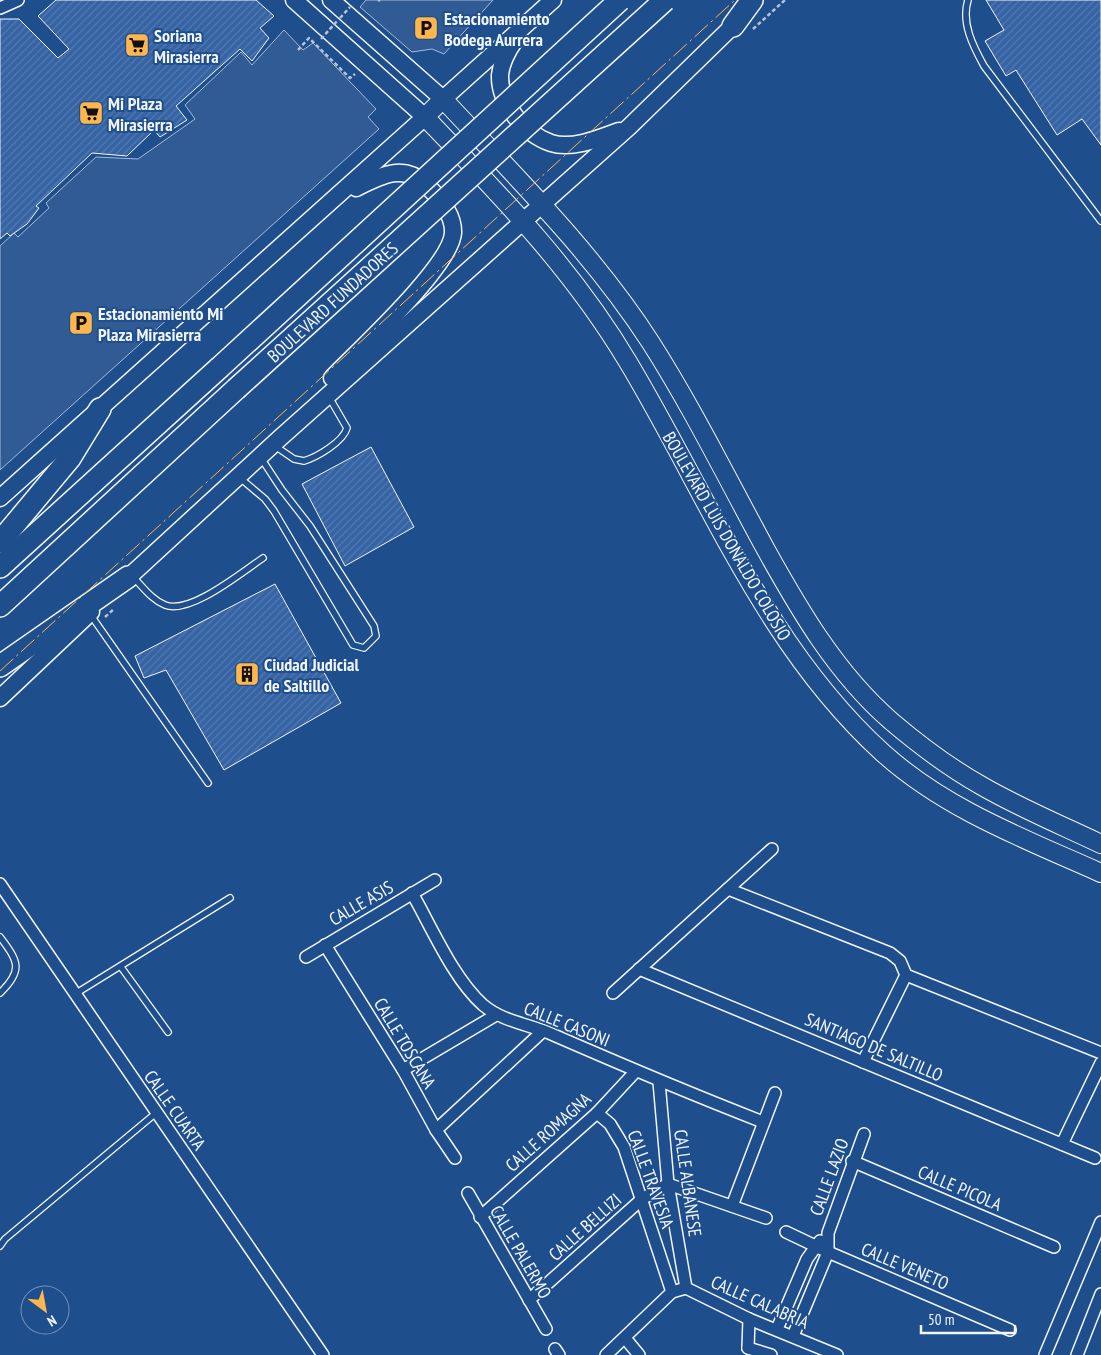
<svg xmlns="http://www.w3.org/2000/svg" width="1101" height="1355" font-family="'PT Sans Narrow',sans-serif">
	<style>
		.parking { fill: #305b95; stroke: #a8bbd7 }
		.building { fill: url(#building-hatch); stroke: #f2f6ff }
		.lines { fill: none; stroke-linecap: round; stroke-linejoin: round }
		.service-casing { stroke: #f2f6ff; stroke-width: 8 }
		.minor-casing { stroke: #f2f6ff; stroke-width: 14 }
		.secondary-casing { stroke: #f2f6ff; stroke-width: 19 }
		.primary-casing { stroke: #f2f6ff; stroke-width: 20 }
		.motorway-casing { stroke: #f2f6ff; stroke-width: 24 }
		.path { stroke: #b3c4dc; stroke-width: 2.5; stroke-dasharray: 4 2.5; stroke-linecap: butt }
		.service { stroke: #1f4e8c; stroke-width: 5.5 }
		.minor { stroke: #1f4e8c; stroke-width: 11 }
		.secondary { stroke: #1f4e8c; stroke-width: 16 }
		.primary { stroke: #1f4e8c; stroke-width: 18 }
		.motorway { stroke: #1f4e8c; stroke-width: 21 }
		.motorway-bridge-casing { stroke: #f2f6ff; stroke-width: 24; stroke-linecap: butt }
		.path-bridge { stroke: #b3c4dc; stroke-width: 2.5; stroke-dasharray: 4 2.5; stroke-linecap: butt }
		.motorway-bridge { stroke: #1f4e8c; stroke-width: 21 }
		.power { stroke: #ffb74d; stroke-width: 1; stroke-dasharray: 18 4 2.5 4; stroke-linecap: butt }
		.labels { text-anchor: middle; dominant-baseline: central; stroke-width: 4; stroke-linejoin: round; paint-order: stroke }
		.poi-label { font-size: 18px; font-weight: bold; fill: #f2f6ff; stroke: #1f4e8c; text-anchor: start }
		.street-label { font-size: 18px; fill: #f2f6ff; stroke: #1f4e8c }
	</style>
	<defs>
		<pattern id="building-hatch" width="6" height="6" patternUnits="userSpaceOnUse" patternTransform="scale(1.25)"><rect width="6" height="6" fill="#3563a3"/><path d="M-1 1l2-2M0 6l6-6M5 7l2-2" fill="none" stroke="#537ab1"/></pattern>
	</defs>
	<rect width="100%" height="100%" fill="#1f4e8c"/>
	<g class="parking">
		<path d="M366,0H493L444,54L432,49L412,52L360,7Z"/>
		<path d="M284,30L303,50L313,43L376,109L368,117L379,129L0,470V246L14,233L18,237L49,208L46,203L96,157L138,159L195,119L185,105L241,52L252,65Z"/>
	</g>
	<g class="building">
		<path d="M56,0H256L274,16L260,28L269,38L252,61L240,49L176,106L187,120L160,137L154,130L127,156L92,153L36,206L39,208L27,224L10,236L7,233L0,239V19H19L58,58L69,49L38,16Z"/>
		<path d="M986,0H1101V145L1082,119L1057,135L1016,70L1006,76L985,41L1004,30Z"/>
		<path d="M371,447L414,527L345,566L302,484Z"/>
		<path d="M275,584L341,703L224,770L166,670L144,678L135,656Z"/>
	</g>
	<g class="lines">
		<defs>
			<g id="service">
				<path d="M968,0C961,23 973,46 984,66L1101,221"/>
				<path d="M275,446L294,459L304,461C317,457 343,442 347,428L329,397"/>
				<path d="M240,478L265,499L274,511L353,645L364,648L376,636L374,626L310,526L282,490L261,458"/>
				<path d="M133,577C143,587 152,600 165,605C190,615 242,572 263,558"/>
				<path d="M90,614L208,783"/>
				<path d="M0,937C18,961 24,970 0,993"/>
				<path d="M121,967L168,1032"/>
				<path d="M75,994L230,898"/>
				<path d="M0,1246L5,1239L156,1113"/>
			</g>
			<g id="minor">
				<path d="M0,8L18,0"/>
				<path d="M0,884L323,1355"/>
				<path d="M728,889L890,953L900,961L906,975L1101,1053"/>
				<path d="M412,893C432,928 453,978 483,1005C502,1021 527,1024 549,1033C620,1064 691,1094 763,1122"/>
				<path d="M325,945L403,1070L436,1130L455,1158"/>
				<path d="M306,957L435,880"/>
				<path d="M639,969L1095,1158"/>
				<path d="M613,993L772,849"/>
				<path d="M863,1062L906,975"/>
				<path d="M403,1070L496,1015"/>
				<path d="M659,1082L668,1184L686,1288"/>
				<path d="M597,1113L610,1124L624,1147L672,1292"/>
				<path d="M436,1130L543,1031"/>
				<path d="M1062,1144L1101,1063"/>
				<path d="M852,1161L1054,1247"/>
				<path d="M468,1193L546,1329"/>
				<path d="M732,1206L775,1093"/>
				<path d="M480,1217L597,1113L636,1071"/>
				<path d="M786,1232L828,1252L1010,1330"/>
				<path d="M529,1300L642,1199L668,1184L766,1218"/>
				<path d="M777,1329L807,1259L820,1241"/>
				<path d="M793,1336L828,1252V1233L864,1134"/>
				<path d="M625,1338L639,1355"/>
				<path d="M748,1348L749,1319"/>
				<path d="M748,1348L771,1355"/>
				<path d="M555,1349L559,1355"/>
				<path d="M606,1355L672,1292L686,1288L749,1319L837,1355"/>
				<path d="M1045,1355L1101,1222"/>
				<path d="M1077,1355L1101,1294"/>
			</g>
			<g id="secondary">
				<path d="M331,0L443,99L553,0"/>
				<path d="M515,40C508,50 501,64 500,75C499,104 525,134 551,143C572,150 600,138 619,131"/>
				<path d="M332,378C358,351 451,266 453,233C454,214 438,196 425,184C403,163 380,176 356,188"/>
				<path d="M0,498L425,117L294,0"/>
				<path d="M120,585L280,438L629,127L741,18"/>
				<path d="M0,698L91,612"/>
			</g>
			<path id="primary" d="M1101,844C1061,825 1020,808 982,786C950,768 918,744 891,721C836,673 800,611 765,548C728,480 693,409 651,343C593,253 516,177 443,99L425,117C500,195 572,268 628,362C708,495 765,646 883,753C945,809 1025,839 1101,873"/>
			<g id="motorway">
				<path d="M733,26L752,0"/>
				<path d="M0,542L70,458L100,409"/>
				<path d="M0,567L219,368"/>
				<path d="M0,606L236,389"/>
				<path d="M0,666L128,577"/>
			</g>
		</defs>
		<use href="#service" class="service-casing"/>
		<use href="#minor" class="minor-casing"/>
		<use href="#secondary" class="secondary-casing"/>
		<use href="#primary" class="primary-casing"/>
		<use href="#motorway" class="motorway-casing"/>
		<g class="path">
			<path d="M378,0L380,1"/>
			<path d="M753,29L785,0"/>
			<path d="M298,50L309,38L350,78L355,74"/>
			<path d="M105,617L114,609"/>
		</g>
		<use href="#service" class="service"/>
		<use href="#minor" class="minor"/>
		<use href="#secondary" class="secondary"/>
		<use href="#primary" class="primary"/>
		<use href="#motorway" class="motorway"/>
		<defs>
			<g id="motorway-bridge">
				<path d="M219,368L620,0"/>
				<path id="s1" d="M236,389L665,0"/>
			</g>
		</defs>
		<use href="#motorway-bridge" class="motorway-bridge-casing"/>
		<g class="path-bridge">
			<path d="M340,18L350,7"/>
			<path d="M321,39L338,20"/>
		</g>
		<use href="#motorway-bridge" class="motorway-bridge"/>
		<path class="power" d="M0,671L735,0"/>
	</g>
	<defs>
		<symbol id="parking-square" viewBox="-11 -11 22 22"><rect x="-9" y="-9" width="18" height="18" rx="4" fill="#ffb74d" stroke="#1f4e8c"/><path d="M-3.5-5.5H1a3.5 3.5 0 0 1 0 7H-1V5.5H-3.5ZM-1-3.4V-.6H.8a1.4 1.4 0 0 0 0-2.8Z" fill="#111"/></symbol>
		<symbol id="supermarket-square" viewBox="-11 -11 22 22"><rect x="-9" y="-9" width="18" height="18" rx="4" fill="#ffb74d" stroke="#1f4e8c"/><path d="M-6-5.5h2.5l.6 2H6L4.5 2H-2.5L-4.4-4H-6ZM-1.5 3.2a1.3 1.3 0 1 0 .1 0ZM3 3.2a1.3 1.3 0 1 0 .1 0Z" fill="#111"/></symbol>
		<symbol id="building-square" viewBox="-11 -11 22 22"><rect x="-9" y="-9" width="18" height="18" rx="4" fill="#ffb74d" stroke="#1f4e8c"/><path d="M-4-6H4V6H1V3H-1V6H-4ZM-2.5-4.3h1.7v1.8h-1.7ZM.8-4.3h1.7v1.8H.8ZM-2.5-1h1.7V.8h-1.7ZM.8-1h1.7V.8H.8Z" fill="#111"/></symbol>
	</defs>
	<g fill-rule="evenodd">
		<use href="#parking-square" x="412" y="14" width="28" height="28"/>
		<use href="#supermarket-square" x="123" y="31" width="28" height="28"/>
		<use href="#supermarket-square" x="77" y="99" width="28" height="28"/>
		<use href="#parking-square" x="67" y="309" width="28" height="28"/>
		<use href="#building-square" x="233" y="660" width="28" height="28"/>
	</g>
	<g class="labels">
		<g class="poi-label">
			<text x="444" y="18">Estacionamiento<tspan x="444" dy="21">Bodega Aurrera</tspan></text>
			<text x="154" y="35">Soriana<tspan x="154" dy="21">Mirasierra</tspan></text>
			<text x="108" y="103">Mi Plaza<tspan x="108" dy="21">Mirasierra</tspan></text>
			<text x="98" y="313">Estacionamiento Mi<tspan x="98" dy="21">Plaza Mirasierra</tspan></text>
			<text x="264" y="664">Ciudad Judicial<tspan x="264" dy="21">de Saltillo</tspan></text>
		</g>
		<g class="street-label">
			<text stroke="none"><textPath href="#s1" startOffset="130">BOULEVARD FUNDADORES</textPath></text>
			<text transform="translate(727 536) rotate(60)">BOULEVARD LUIS DONALDO COLOSIO</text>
			<text transform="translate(361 903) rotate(-30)">CALLE ASIS</text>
			<text transform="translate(567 1024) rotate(22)">CALLE CASONI</text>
			<text transform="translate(405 1043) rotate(59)">CALLE TOSCANA</text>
			<text transform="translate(874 1047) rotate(23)">SANTIAGO DE SALTILLO</text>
			<text transform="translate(175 1110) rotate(55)">CALLE CUARTA</text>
			<text transform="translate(548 1132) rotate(-42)">CALLE ROMAGNA</text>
			<text transform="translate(829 1177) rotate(-70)">CALLE LAZIO</text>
			<text transform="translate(651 1179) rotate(70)">CALLE TRAVESIA</text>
			<text transform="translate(688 1183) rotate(82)">CALLE ALBANESE</text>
			<text transform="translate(960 1188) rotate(23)">CALLE PICOLA</text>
			<text transform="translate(585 1227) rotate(-42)">CALLE BELLIZI</text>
			<text transform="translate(521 1252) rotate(60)">CALLE PALERMO</text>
			<text transform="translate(905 1266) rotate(23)">CALLE VENETO</text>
			<text transform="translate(760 1302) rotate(24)">CALLE CALABRIA</text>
		</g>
	</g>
	<g transform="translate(45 1310) rotate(148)"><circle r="24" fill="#1f4e8c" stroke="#7391ba"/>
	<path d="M0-4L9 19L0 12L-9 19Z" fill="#ffb74d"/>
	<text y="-8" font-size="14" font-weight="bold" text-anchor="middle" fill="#f2f6ff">N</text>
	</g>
	<path d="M921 1325v8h94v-8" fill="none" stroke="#f2f6ff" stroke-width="2.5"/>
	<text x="928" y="1325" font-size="15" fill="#f2f6ff" stroke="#1f4e8c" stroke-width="4" paint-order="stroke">50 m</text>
</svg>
